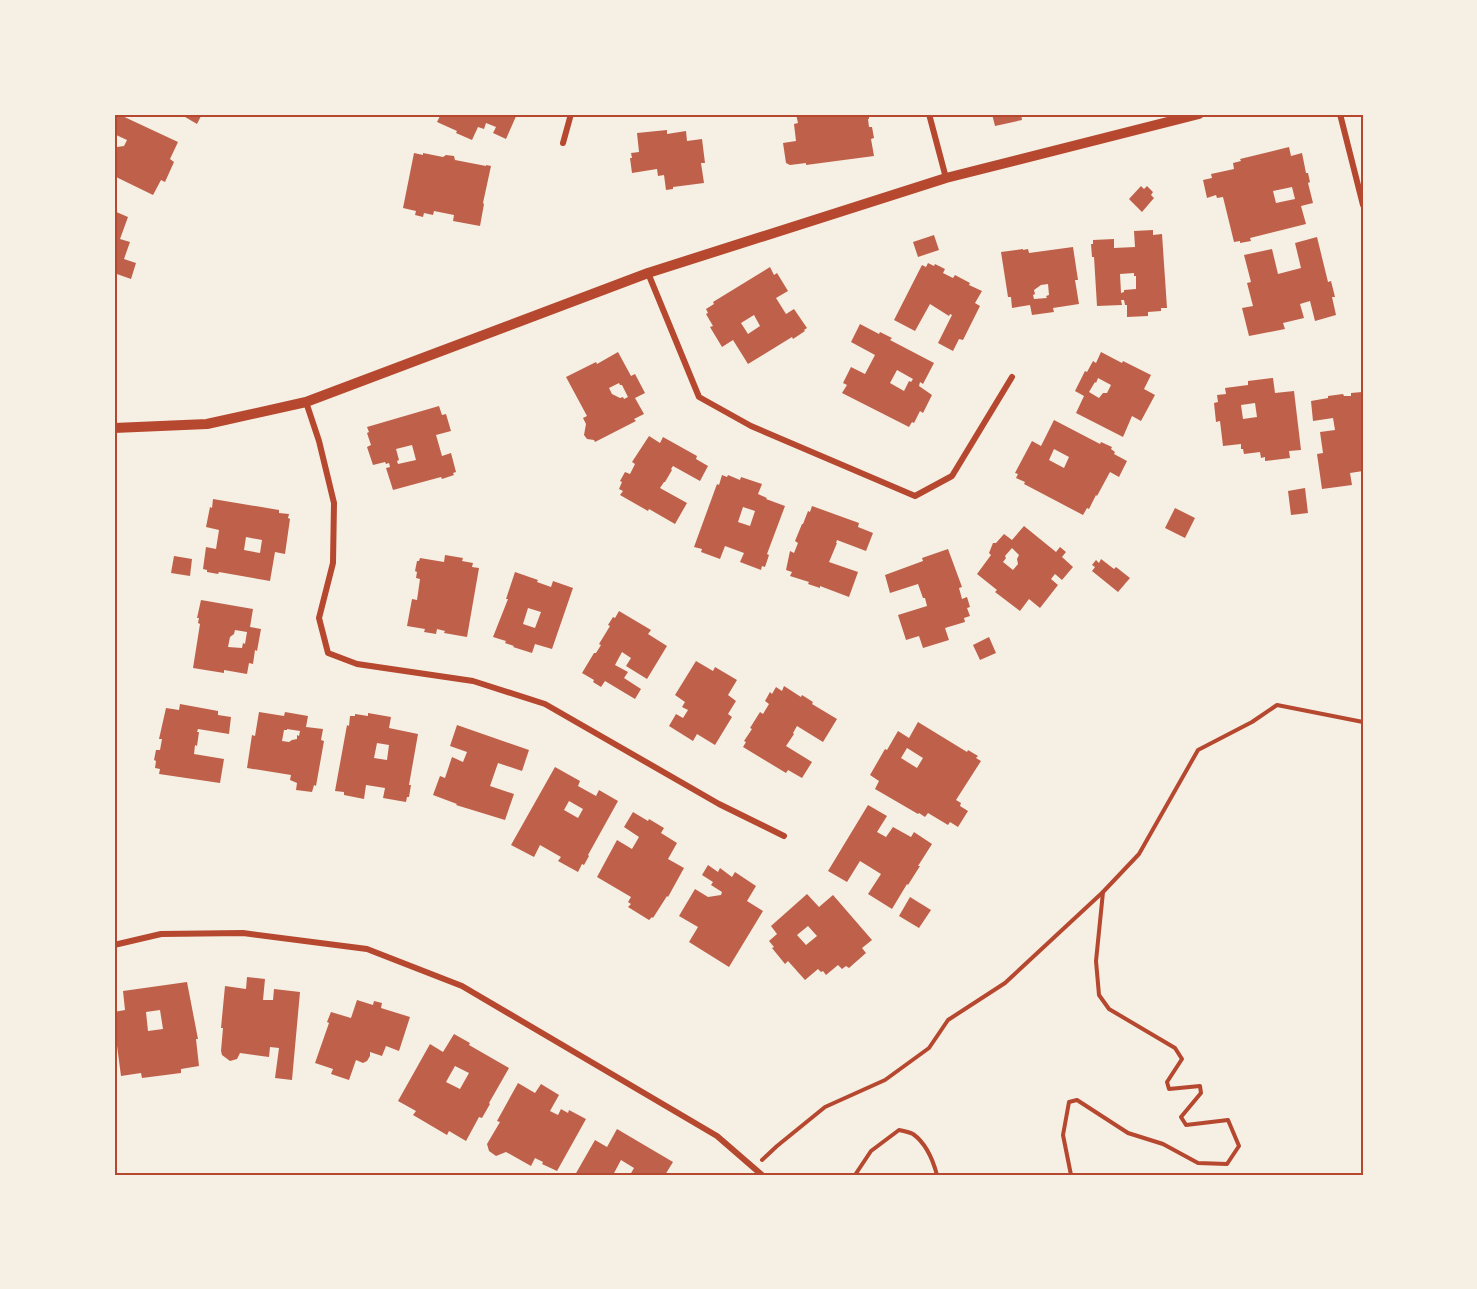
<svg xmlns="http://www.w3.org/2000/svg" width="1477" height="1289" font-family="Manrope,sans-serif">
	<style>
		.building { fill: #bf614a; fill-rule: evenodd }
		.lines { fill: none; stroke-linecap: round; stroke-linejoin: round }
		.path { stroke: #b5482f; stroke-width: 4 }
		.minor { stroke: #b5482f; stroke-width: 6 }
		.tertiary { stroke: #b5482f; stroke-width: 10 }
		.neatline { fill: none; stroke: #b5482f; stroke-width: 2 }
	</style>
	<rect width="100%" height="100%" fill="#f6efe4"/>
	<g class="building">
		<path d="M118,114L178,142L170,159L174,162L165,182L161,180L153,195L114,176V145L117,147L124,146L127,140L114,134V122Z"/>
		<path d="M180,114H202L197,124Z"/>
		<path d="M441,114H517L506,139L493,133L496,127L486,123L484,129L478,127L472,140L456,133L457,131L437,122Z"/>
		<path d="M796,114H869V119H868L869,127H872L874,138L871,139L874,156L806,165V163L790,165L786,163L783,143L796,141L794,124L798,123Z"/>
		<path d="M992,114H1021L1022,120L995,126Z"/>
		<path d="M667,130V134L686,131L687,141L702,139L705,163H701L704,183L673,187V189L666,190L664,175L658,176L657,169L632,173L630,158H632L631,153L639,152L637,133Z"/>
		<path d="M1289,147L1291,156L1302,153L1306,173H1308L1310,182L1308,183L1313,203L1301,206L1306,224L1250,238L1251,241L1240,243V241L1234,242L1223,197L1217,198L1216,195L1207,198L1203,180L1212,178L1211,174L1234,169L1233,163L1241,161L1240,159ZM1292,187L1295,199L1276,203L1273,191Z"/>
		<path d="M414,153L423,155V153L443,157L446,155L454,156L455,160L486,166V165L491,166L483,203L484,204L480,226L453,221L454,215L434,211L433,215L424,213L423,217L415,215L416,211L403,208Z"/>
		<path d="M1141,186L1144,189L1147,186L1153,192L1151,195L1154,198L1142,212L1129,199Z"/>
		<path d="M114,211L128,217L120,239L130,242L124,259L136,263L131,279L114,273Z"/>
		<path d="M1153,230V235L1162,234L1167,308H1161V311L1148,312V316L1127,317V305H1125L1124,300H1121L1122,305L1097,306L1094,257H1092L1091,244H1093V240L1114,239V248L1135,247L1134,231ZM1134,273V276H1136V289L1124,290V292L1121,293L1120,274Z"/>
		<path d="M934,235L939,250L918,257L913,242Z"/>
		<path d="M1317,237L1328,282L1331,281L1335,297H1332L1336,315L1315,321L1310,301L1300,304L1304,318L1283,323L1285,329L1249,336L1242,308L1253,306L1247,283L1251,282L1244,255L1272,249L1278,274L1301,268L1295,243Z"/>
		<path d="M1073,247L1078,280H1075L1079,304L1053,308L1054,312L1032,315L1030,305L1012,308L1011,297H1008L1001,252L1023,249V250L1028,249L1029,253ZM1048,284L1049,295L1046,296L1047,298L1034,299L1033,295L1035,294L1034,290L1041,285Z"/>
		<path d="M928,263L934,266L935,264L945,269L943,273L953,278L955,275L970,283L969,285L982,291L975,303L980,306L963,340L959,339L953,351L938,343L952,315L950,314L949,316L930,304L915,331L894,320L922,265L926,267Z"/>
		<path d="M770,267L774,275L777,273L788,291L776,298L786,314L794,309L807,328L804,330L805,331L793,339L792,337L748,364L733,340L722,347L710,327L713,326L706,314L708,313L706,309L714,304L713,302ZM754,315L760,326L748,334L741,323Z"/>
		<path d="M860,324L879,334L880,332L892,338L890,340L934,363L923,384L920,382L919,386L932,395L923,413L920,411L914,423L912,422L909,427L842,393L847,385L843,383L851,367L865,374L875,355L851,342ZM897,370L913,379L911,382L909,381L904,391L890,383Z"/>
		<path d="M618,352L631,376L635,374L645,393L635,398L644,414L634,419L636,421L595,442L594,440L587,439L584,435L586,424L583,418L587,416L566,377L596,362L597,364ZM619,383L620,385H622L628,397L624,399L623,397L620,398L612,394L609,388Z"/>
		<path d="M1101,352L1122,363L1123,361L1151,375L1144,389L1155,395L1141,421L1132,416L1123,437L1076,413L1084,396L1075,391L1085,371L1087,372L1093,361L1096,363ZM1098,378L1111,385L1107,393H1103L1099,398L1089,392L1095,382L1096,383Z"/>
		<path d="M1273,378L1275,393L1294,391L1301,450L1289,451L1290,458L1265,461V457L1261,458L1260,452L1244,454L1243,449H1241V444L1223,446L1220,421L1216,422L1214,403L1218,402L1217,395L1226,394L1225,388L1248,385V381ZM1255,403L1257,417L1243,419L1241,405Z"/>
		<path d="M1362,392L1363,394V471L1350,473L1352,485L1322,489L1317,454L1323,453L1320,432L1335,430L1333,418L1313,421L1311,401L1328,398V396L1343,394L1344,396H1351V393Z"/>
		<path d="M439,406L442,415L446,414L451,431L436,435L442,456L451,453L456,472L453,473L454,475L442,479L441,477L393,490L386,468L390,467L389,463L386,464L385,462L373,465L367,447L371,445L367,433L369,432L367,427ZM412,445L416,460L398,464L397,461L399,460L396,449Z"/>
		<path d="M1054,420L1100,444L1101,442L1112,447L1111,449L1115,452L1114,454L1127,461L1119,477L1110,472L1097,496L1096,495L1089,509L1087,508L1083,515L1024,484L1025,482L1016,478L1018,474L1015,473L1032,441L1041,446ZM1054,449L1069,457L1064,468L1049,460Z"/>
		<path d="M649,436L660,443L663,437L697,456L696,459L708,466L700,481L673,466L671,469L672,470L665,482H664L660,488L687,503L675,524L649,509L648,511L620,495L623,491L619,489L622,482L620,481L625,472L630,474L635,464L632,462Z"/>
		<path d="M722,475L727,477L728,475L740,480L741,477L762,484L758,494L767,498L766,499L785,506L767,554L769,555L765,567L762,566L761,570L740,562L744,553L725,546L720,559L701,552L702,549L694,547L717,484L719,485ZM743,507L755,511L750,526L738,522Z"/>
		<path d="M1305,488L1308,513L1291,515L1288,491Z"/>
		<path d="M213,499L279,510V513L289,514L288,518L290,519L285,554L275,552L270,581L219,572L218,574L207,572V570L203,569L206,547L216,549L219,530L206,527L210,507L212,508ZM246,537L262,540L260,553L244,550Z"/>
		<path d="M812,506L859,523L858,527L873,533L866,551L837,540L836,543H837L829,562L858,572L849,597L820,586V588L808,584L809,582L790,576L792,572L786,570L790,551L794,553L798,543L795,541L802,524H803L808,511L810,512Z"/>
		<path d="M1175,508L1195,518L1185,538L1165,528Z"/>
		<path d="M1024,526L1056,552L1060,547L1066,552L1062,557L1073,567L1062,580L1055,574L1051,579L1058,585L1040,608L1029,599L1020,611L995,592L997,590L977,574L991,555L989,553L993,543H996L1004,534L1012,540ZM1012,548L1019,555L1017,559L1018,564L1013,570L1003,562L1006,558L1005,556Z"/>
		<path d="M948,549L962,587L959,588L962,599L967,597L970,607L967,608L970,616L964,618L965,622L945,628L949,640L923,648L919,636L906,640L898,615L927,606L925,598H923L918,584L890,593L885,575L923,561L922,558Z"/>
		<path d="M445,555L463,558L462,561L473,563L472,567L479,568L467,637L444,633L445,631L437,629L436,634L424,632L425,629L407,626L412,599L417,600L420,579L416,578L417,572L415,571L417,561H419L420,558L444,562Z"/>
		<path d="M174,556L192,559L190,576L171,573Z"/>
		<path d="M1101,559L1114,569L1116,567L1130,578L1118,592L1092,571L1095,567L1092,565L1096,560L1099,563Z"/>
		<path d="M515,572L538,580L537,582L551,587L553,581L573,588L552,649L535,644L532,653L513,647L514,646L505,643L506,641L493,637L508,599H506ZM528,608L541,612L535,628L523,624Z"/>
		<path d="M201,600L253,609L250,627L261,629L257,651L255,650L253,664L249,663L247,674L224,670V673L193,668L200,624L198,623L199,618H197ZM235,630L247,632L245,644L243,643L242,648L228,647L230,637L234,634Z"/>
		<path d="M619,611L651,630L648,634L667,646L647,679L626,666L631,658L622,652L615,665L628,672L624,678L641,689L635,699L605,681L601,687L593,682L594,680L582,673L594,653H596L601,645L599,644L610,626L608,625L613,617L615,618Z"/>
		<path d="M989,637L996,653L980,660L973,645Z"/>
		<path d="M696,661L713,671L715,667L737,680L728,695L736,701L728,714L732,717L715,745L697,734L693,741L669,726L676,714L683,718L688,710L682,707L685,702L675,695Z"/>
		<path d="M784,686L801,697L802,695L813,702L812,704L837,719L823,742L797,726L793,733L794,734L786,746L812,762L802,778L788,770L786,773L743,747L746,742L744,741L752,729L750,728L760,712L763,714L769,704L765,701L770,692L772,694L776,687L782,691Z"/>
		<path d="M180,704L218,711V715L231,717L229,734L198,729L197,732H199L197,746L195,745L194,754L224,759L220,783L159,774L160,769L155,768L156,761L154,760L156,750H160L162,739H159L166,708L179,710Z"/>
		<path d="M259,712L284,716L285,712L308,716L306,727L323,729L321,740L324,741L316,786L314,785L312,792L296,790L297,783L290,780L291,775L247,768L252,735L255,736ZM287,729L300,731L299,736L297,735V739L292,740L289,742L282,741L284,730H287Z"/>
		<path d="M368,713L391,717L389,728L418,734L409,785H411L409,797H407L406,802L383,798L385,788L366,785L364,799L344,795V792L335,791L347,725L349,726L350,716H355V714L368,716ZM377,743L389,745L387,760L374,758Z"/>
		<path d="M918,722L967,752L968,750L978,756L976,758L981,761L956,800L961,803L960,806L968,811L958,827L950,822L948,825L928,813L925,817L919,813L918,814L875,789L879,781L870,775L885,749L887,750L898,731L909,738ZM907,748L923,758L917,768L901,758Z"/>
		<path d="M457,725L529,750L522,771L498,763L490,786L514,794L505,820L456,805L457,804L433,795L440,776L445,778L452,757L463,762L467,752L450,746Z"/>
		<path d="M555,767L580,781L578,786L596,796L599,790L618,801L588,855L589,856L584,865L582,864L578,872L558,861L561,857L540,845L534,857L511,845ZM569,801L583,809L578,818L564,810Z"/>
		<path d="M868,805L887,816L877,832L886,837L893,827L911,837L914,832L932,844L918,866H920L908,885L907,884L892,909L868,894L881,874L860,861L847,882L828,871Z"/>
		<path d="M633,812L648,821L649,819L664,828L661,833L677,843L668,859L684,868L668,897L667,896L653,918L652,917L649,920L628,907L631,904L628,902L631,897L597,877L617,840L632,849L639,837L624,827Z"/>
		<path d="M708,865L718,872L720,868L732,877L735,872L756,886L747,901L763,911L729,967L689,942L698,927L679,916L695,889L708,897L721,895L722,892L711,885L713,882L702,875Z"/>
		<path d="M807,894L819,907L833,895L872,940L862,948L866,953L849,968L846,966L842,969L838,965L826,975L823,971L821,972L818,969L805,980L788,961L785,964L772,948L774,947L769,941L777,934L771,926ZM808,926L817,936L806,945L797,935Z"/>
		<path d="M910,897L931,910L919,928L899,916Z"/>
		<path d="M247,977L265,979L263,1000H273L274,989L300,992L292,1080L275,1078L279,1048L270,1047L269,1057L240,1053L237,1059L230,1061L222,1055L221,1051L223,1028H221L225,986L246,989Z"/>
		<path d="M187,982L198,1039H196L199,1066L181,1069V1073L142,1078L141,1073L121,1076L114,1023V1012L125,1010L123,991ZM160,1010L163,1029L148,1031L146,1012Z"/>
		<path d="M357,1000L373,1005L374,1001L382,1003L381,1008L410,1017L399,1051L386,1046L382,1056L370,1052V1056L367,1061L363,1063L356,1060L349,1080L331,1074L333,1069L315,1063L329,1023L327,1022L331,1012L351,1018Z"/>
		<path d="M454,1034L470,1043L469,1045L509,1068L489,1103L490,1104L482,1118L479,1117L466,1141L449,1131L447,1135L413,1115L416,1111L398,1101L430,1044L443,1052ZM455,1066L469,1073L460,1089L446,1082Z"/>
		<path d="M518,1083L535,1093L541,1084L559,1095L550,1111L558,1115L561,1109L568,1113L569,1110L586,1119L557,1171L542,1164L543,1162L535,1158L531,1166L506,1152L496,1156L489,1151L487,1144L500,1122L497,1121Z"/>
		<path d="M617,1129L673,1162L665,1175H630L634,1168L621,1160L613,1175H575L595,1140L607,1147Z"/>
	</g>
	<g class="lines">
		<g class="path">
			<path d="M762,1160L777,1146L825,1107L885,1080L929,1048L948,1020L1005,983L1103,892L1139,854L1198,750L1252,722L1277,705L1363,722"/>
			<path d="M855,1175L871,1151L899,1130C904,1131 909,1132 913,1134C927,1144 933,1160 937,1175"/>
			<path d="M1071,1175L1063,1135L1069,1102L1077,1100L1128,1133L1163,1144L1198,1163L1227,1164L1239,1146L1228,1120L1186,1125L1181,1117L1201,1093L1200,1086L1169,1089L1167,1082L1182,1059L1175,1048L1109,1009L1099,995L1096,961L1103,892"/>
		</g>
		<g class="minor">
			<path d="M929,114L946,178"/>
			<path d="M1340,114L1363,205"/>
			<path d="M563,143L571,114"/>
			<path d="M648,273L699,397L751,426L915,496L952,476L1012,377"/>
			<path d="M306,402L319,441L334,503L333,563L319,618L328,653L357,664L473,681L545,704L719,804L784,836"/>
			<path d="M114,945L161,934L243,933L367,949L462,986L717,1136L762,1175"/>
		</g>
		<path class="tertiary" d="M114,428L207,424L306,402L648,273L946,178L1199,114"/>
	</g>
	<rect width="1477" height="1289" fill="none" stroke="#f6efe4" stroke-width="231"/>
	<rect x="116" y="116" width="1246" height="1058" class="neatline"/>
</svg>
